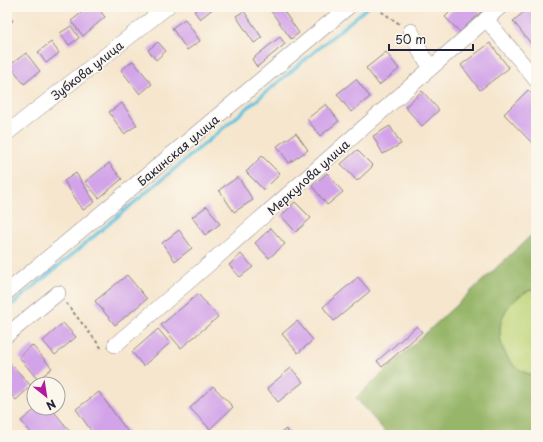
<svg xmlns="http://www.w3.org/2000/svg" width="543" height="442" font-family="'Playpen Sans',sans-serif">
	<style>
		.green { fill: #bfd579; stroke: #707c5a }
		.forest { fill: #97b669; stroke: #5c6c52 }
		.lines { fill: none; stroke-linecap: round; stroke-linejoin: round }
		.stream { stroke: #61c2df; stroke-width: 3.5 }
		.building { fill: #d2a3e9 }
		.minor-casing { stroke: #8c8484; stroke-width: 16 }
		.path { stroke: #8c8484; stroke-width: 2; stroke-dasharray: 3 3; stroke-linecap: butt }
		.minor { stroke: #fff; stroke-width: 15 }
		.labels { text-anchor: middle; dominant-baseline: central; stroke-width: 3; stroke-linejoin: round; paint-order: stroke }
		.street-label { font-size: 12px; fill: #22223b; stroke: #fbf7ec }
	</style>
	<rect width="100%" height="100%" fill="#fbf7ec"/>
	<filter id="ink" filterUnits="userSpaceOnUse"><feTurbulence type="fractalNoise" baseFrequency=".025" numOctaves="2"/><feDisplacementMap in="SourceGraphic" scale="8" xChannelSelector="R" yChannelSelector="G"/><feConvolveMatrix kernelMatrix="1 2 1 2 8 2 1 2 1" color-interpolation-filters="sRGB"/></filter>
	<filter id="wash" filterUnits="userSpaceOnUse"><feTurbulence type="fractalNoise" baseFrequency=".012" numOctaves="4" result="noise"/><feDisplacementMap in="SourceGraphic" scale="16" xChannelSelector="R" yChannelSelector="G"/><feGaussianBlur stdDeviation="0.9" result="paint"/><feColorMatrix in="noise" values="0 0 0 0 0 0 0 0 0 0 0 0 0 0 0 0 0 1.4 0 .05"/><feComposite in="paint" operator="in"/></filter>
	<g filter="url(#wash)">
		<rect width="100%" height="100%" fill="#f6e6ce"/>
		<path class="green" d="M536,289V377C527,373 516,370 510,361C498,346 496,323 508,307C510,304 513,302 515,300C520,295 528,290 536,289Z"/>
		<path class="forest" d="M536,231V289C528,290 520,295 515,300C513,302 510,304 508,307C496,323 498,346 510,361C516,370 527,373 536,377V435H388L356,398Z"/>
		<g class="lines">
			<path class="stream" d="M7,309L368,7"/>
		</g>
		<g id="blocks">
			<g class="building">
				<path d="M89,7H97L105,17L83,36L71,21Z"/>
				<path d="M200,7H215L200,19L194,11Z"/>
				<path d="M268,7H281L299,33L291,39Z"/>
				<path d="M455,7H481L483,10L460,32L445,17Z"/>
				<path d="M530,7H533L536,11V50L513,21Z"/>
				<path d="M244,11L262,38L254,43L236,16Z"/>
				<path d="M7,12L13,21L7,25Z"/>
				<path d="M185,19L200,41L187,50L172,28Z"/>
				<path d="M71,26L79,38L69,45L60,33Z"/>
				<path d="M280,37L285,44L257,67L252,59Z"/>
				<path d="M51,42L59,53L46,63L38,52Z"/>
				<path d="M158,42L166,51L156,60L148,50Z"/>
				<path d="M490,43L509,68L480,90L461,65Z"/>
				<path d="M386,52L399,69L379,85L366,68Z"/>
				<path d="M26,53L40,71L24,84L10,65Z"/>
				<path d="M133,61L152,84L140,94L121,70Z"/>
				<path d="M356,79L370,97L351,112L337,94Z"/>
				<path d="M528,90L536,98V141L533,144L504,114Z"/>
				<path d="M422,91L439,110L422,126L405,107Z"/>
				<path d="M122,103L137,125L124,134L109,112Z"/>
				<path d="M326,104L339,121L320,136L307,119Z"/>
				<path d="M390,126L401,144L383,154L373,136Z"/>
				<path d="M296,133L308,150L289,163L277,146Z"/>
				<path d="M357,150L373,166L357,181L341,164Z"/>
				<path d="M262,156L280,174L264,190L246,172Z"/>
				<path d="M109,163L122,179L99,198L85,182Z"/>
				<path d="M76,173L95,202L83,210L64,181Z"/>
				<path d="M327,173L343,192L327,205L312,186Z"/>
				<path d="M238,177L253,200L234,212L219,190Z"/>
				<path d="M295,202L311,218L296,232L281,216Z"/>
				<path d="M207,206L220,224L205,235L192,217Z"/>
				<path d="M271,228L285,244L269,258L255,243Z"/>
				<path d="M179,230L192,248L175,261L162,243Z"/>
				<path d="M241,254L253,267L240,277L229,265Z"/>
				<path d="M127,275L147,299L115,325L95,301Z"/>
				<path d="M358,277L370,291L334,321L323,307Z"/>
				<path d="M198,294L218,317L181,348L161,325Z"/>
				<path d="M297,321L313,340L298,353L282,334Z"/>
				<path d="M63,323L76,337L55,355L43,341Z"/>
				<path d="M417,326L422,332L382,367L377,361Z"/>
				<path d="M158,329L170,343L143,366L132,352Z"/>
				<path d="M32,345L52,368L38,380L19,357Z"/>
				<path d="M11,364L31,386L16,400L7,390V367Z"/>
				<path d="M291,368L303,382L278,402L267,388Z"/>
				<path d="M213,386L233,407L210,429L190,408Z"/>
				<path d="M99,392L130,435H94L76,409Z"/>
				<path d="M37,408H51L73,435H33L21,421Z"/>
				<path d="M286,429L291,435H278Z"/>
			</g>
		</g>
	</g>
	<g filter="url(#ink)">
		<use href="#blocks" fill-opacity="0" stroke="#8c8484" stroke-width="1"/>
		<g class="lines">
			<defs>
				<g id="minor">
					<path d="M486,19L536,80"/>
					<path d="M411,31L423,57L432,67"/>
					<path d="M7,133L167,7"/>
					<path d="M7,292L348,7"/>
					<path d="M7,335L58,293"/>
					<path d="M115,345L209,264L500,7"/>
				</g>
			</defs>
			<use href="#minor" class="minor-casing"/>
			<g class="path">
				<path d="M378,7L382,12L401,25"/>
				<path d="M66,303L103,350"/>
			</g>
			<use href="#minor" class="minor"/>
		</g>
	</g>
	<g class="labels">
		<g class="street-label">
			<text transform="translate(87 70) rotate(-38)">Зубкова улица</text>
			<text transform="translate(178 150) rotate(-40)">Бакинская улица</text>
			<text transform="translate(308 177) rotate(-42)">Меркулова улица</text>
		</g>
	</g>
	<rect width="543" height="442" fill="none" stroke="#fbf7ec" stroke-width="24"/>
	<g transform="translate(46 396) rotate(150)"><circle r="19" fill="#fbf7ec" stroke="#a4a2a5"/>
	<path d="M0-3L7 15L0 10L-7 15Z" fill="#b5179e"/>
	<text y="-6" font-size="11" font-weight="bold" text-anchor="middle" fill="#22223b">N</text>
	</g>
	<path d="M389 44v6h84v-6" fill="none" stroke="#22223b" stroke-width="2"/>
	<text x="395" y="44" font-size="12" fill="#22223b" stroke="#fbf7ec" stroke-width="3" paint-order="stroke">50 m</text>
</svg>
